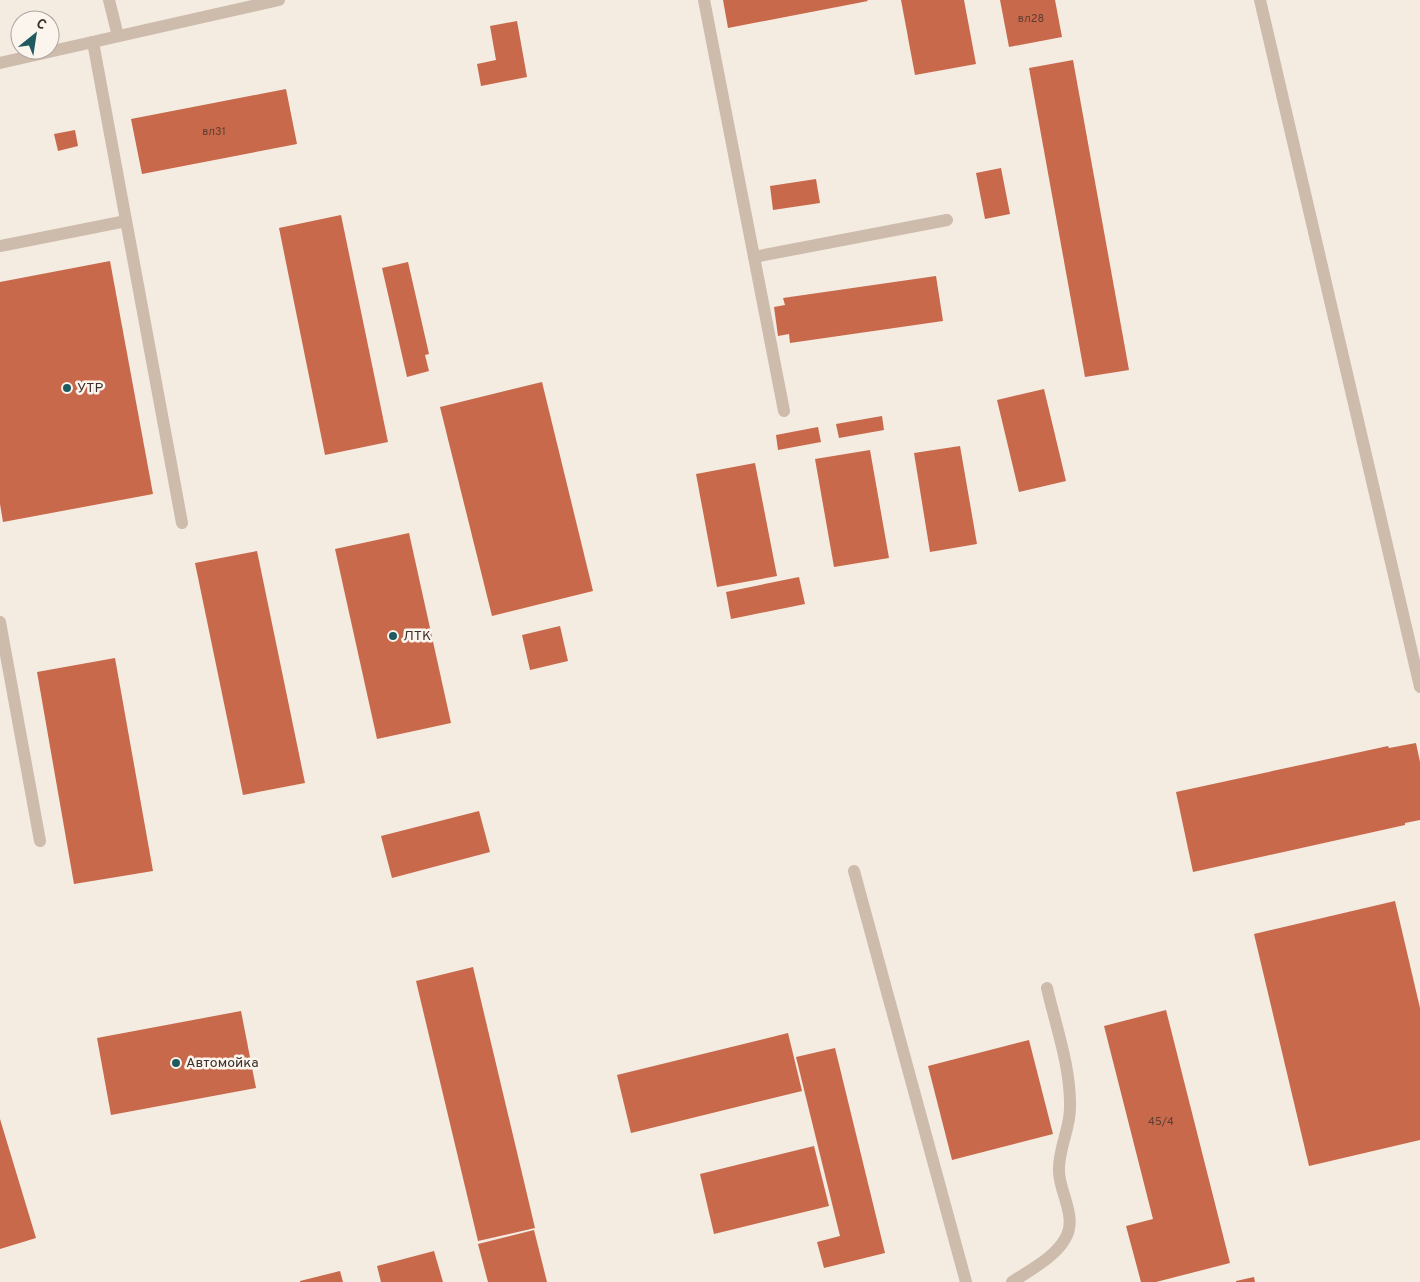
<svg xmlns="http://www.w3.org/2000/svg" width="1420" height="1282" font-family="Overpass,sans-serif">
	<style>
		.building { fill: #c8694b }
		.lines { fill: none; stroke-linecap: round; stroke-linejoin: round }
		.service { stroke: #cdbbac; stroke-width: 12 }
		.minor { stroke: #cdbbac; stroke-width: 12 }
		.poi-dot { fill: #1f5a5e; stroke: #fbf5ee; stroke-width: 2 }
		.labels { text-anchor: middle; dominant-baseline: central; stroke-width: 5; stroke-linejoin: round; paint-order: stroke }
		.number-label { font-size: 11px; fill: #5e3e33 }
		.poi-label { font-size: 14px; fill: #3b302b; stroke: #fbf5ee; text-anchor: start }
	</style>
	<rect width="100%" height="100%" fill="#f4ebe1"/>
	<g class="building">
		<path d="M723,0H867L868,1L728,28Z"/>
		<path d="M901,0H964L976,64L915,75Z"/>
		<path d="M1000,0H1055L1062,37L1009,47Z"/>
		<path d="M517,21L527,77L481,86L477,64L496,60L490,26Z"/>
		<path d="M1073,60L1129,370L1085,377L1029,68Z"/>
		<path d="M286,89L297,144L142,174L131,119Z"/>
		<path d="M75,130L78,146L58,151L54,134Z"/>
		<path d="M1001,168L1010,214L985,219L976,173Z"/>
		<path d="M816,179L820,203L773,210L770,186Z"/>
		<path d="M341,215L388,442L325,455L279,228Z"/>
		<path d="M110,261L153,494L3,522L0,504V282Z"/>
		<path d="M408,262L429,354L425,355L429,371L407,377L382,268Z"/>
		<path d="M936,276L943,321L790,343L789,334L778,336L774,307L785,305L783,298Z"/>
		<path d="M542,382L593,591L492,616L440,407Z"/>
		<path d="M1044,389L1066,481L1019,492L997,400Z"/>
		<path d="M882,416L884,430L839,438L836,424Z"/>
		<path d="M818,427L821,442L778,450L776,435Z"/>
		<path d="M960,446L977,544L930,552L914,453Z"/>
		<path d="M870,450L889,558L834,567L815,459Z"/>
		<path d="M755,463L777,576L717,587L696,474Z"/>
		<path d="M409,533L451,723L377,739L335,549Z"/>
		<path d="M257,551L305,783L243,795L195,563Z"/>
		<path d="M799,577L805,604L731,619L726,592Z"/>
		<path d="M560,626L568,661L530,670L522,635Z"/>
		<path d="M115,658L153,871L74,884L37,672Z"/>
		<path d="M1416,743L1420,762V820L1405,823V825L1193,872L1176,792L1388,746L1389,748Z"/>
		<path d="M479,811L490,852L392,878L381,836Z"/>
		<path d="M1395,901L1420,1008V1140L1309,1166L1254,934Z"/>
		<path d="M473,967L535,1228L478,1241L416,981Z"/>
		<path d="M1166,1010L1230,1263L1156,1282H1141L1126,1226L1153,1219L1104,1026Z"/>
		<path d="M241,1011L256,1088L111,1115L97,1038Z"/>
		<path d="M788,1033L802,1091L631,1133L617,1075Z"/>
		<path d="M1029,1040L1053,1134L952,1160L928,1066Z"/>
		<path d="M835,1048L885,1253L824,1268L817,1242L840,1236L796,1057Z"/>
		<path d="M0,1119L36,1238L0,1249Z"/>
		<path d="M814,1146L829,1206L714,1234L700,1174Z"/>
		<path d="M534,1230L547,1282H488L478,1244Z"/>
		<path d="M434,1251L443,1282H381L377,1266Z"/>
		<path d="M340,1271L343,1282H300V1281Z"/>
		<path d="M1254,1277L1255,1282H1236V1281Z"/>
	</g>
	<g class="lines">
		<g class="service">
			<path d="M109,0L118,36"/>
			<path d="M704,0L784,411"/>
			<path d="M1260,0L1420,687"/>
			<path d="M93,42L182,523"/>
			<path d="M0,246L126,221"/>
			<path d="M754,257L947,220"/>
			<path d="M0,622L40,841"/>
			<path d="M854,871L966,1282"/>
			<path d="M1012,1282C1030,1270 1054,1258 1065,1239C1078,1218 1060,1194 1059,1172C1058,1148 1070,1130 1070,1108C1071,1068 1056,1027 1047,988"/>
		</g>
		<path class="minor" d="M0,63L279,0"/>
	</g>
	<g class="poi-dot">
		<circle cx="67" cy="388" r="5"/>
		<circle cx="393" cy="636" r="5"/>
		<circle cx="176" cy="1063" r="5"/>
	</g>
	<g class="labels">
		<g class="number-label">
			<text x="1031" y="19">вл28</text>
			<text x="214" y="132">вл31</text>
			<text x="1161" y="1122">45/4</text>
		</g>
		<g class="poi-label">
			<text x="77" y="388">УТР</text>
			<text x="403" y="636">ЛТК</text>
			<text x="186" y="1063">Автомойка</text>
		</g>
	</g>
	<g transform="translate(35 35) rotate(30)"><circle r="24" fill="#fbf5ee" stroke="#aea6a0"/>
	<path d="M0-4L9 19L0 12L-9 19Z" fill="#1f5a5e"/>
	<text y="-8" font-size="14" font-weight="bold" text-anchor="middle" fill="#3b302b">С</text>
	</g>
</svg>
